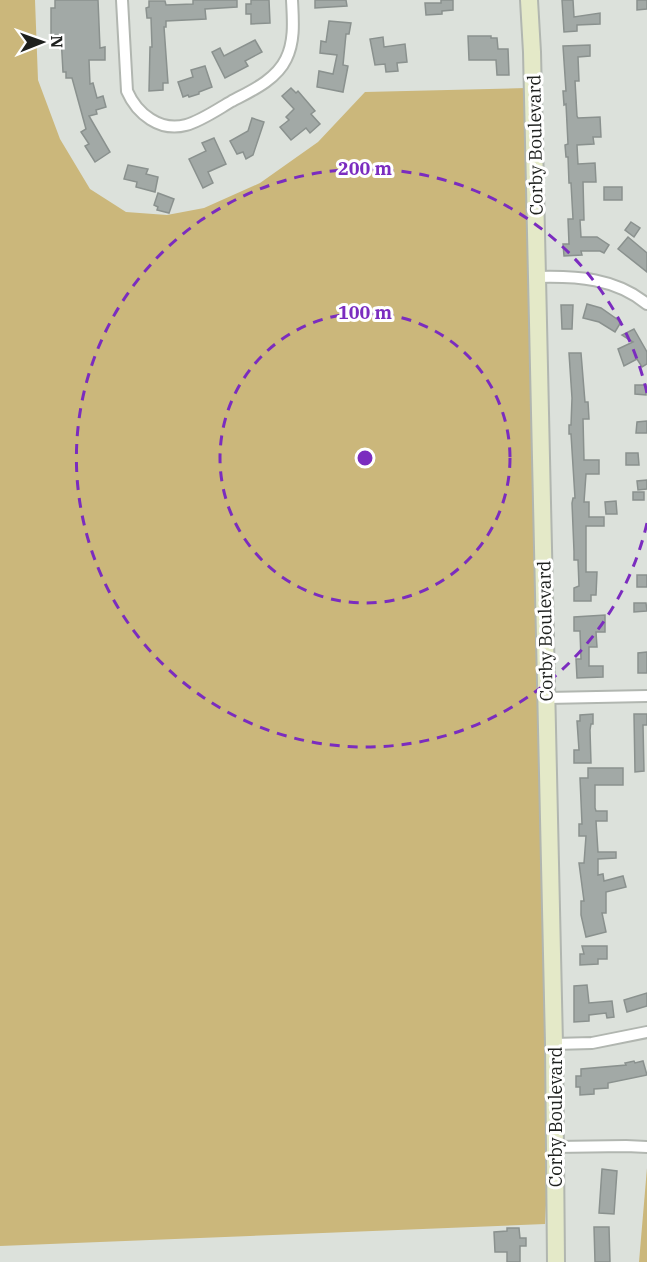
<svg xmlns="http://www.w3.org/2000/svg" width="647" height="1262" font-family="'IBM Plex Serif',serif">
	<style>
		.green { fill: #cbb77b }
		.building { fill: #a2a9a6; stroke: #8a918e; stroke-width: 1.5 }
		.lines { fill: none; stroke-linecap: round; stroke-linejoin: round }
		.street-casing { stroke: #b1b6b0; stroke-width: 14 }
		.secondary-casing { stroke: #b1b6b0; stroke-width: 20 }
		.street { stroke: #fff; stroke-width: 10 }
		.secondary { stroke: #e4e9c8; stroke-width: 16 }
		.ring { fill: none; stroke: #7b2cbf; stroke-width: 3; stroke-dasharray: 10 8 }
		.labels { text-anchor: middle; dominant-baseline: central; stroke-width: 6; stroke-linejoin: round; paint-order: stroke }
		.street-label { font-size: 18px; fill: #1e201e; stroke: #fff }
		.centre { fill: #7b2cbf; stroke: #fff; stroke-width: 3 }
		.ring-label { font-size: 18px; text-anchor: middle; font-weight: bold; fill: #7b2cbf; stroke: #fff; stroke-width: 6; stroke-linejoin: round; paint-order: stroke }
	</style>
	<rect width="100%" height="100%" fill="#dce1db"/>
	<g class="green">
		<path d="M0,0H35L38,80L60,139L90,189L126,212L167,215L204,208L260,183L318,142L365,92L526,88L549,1147L545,1224L0,1246Z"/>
		<path d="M647,1168V1262H639Z"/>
	</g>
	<g class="building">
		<path d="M55,0H98L100,48L105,47V60H89L90,84L93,83L97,98L103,96L106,107L96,110L97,114L89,116L110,152L95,162L85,146L89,144L81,132L86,129L72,78H66V72H63L61,36H51V8H55Z"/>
		<path d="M193,0H237V7L205,9L206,19L166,21V27H164L168,83H163V90L149,91L150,47H152L151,18H147L146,8L149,7V1H165L166,5L193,4Z"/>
		<path d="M251,0H269L270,23L251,24V14H246V4H251Z"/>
		<path d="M315,0H346L347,6L315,8Z"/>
		<path d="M441,0H453V10L442,11V14L426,15L425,3H441Z"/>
		<path d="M562,0H573L574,17L600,13V24L577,25V31L564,32Z"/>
		<path d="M637,0H647V9L637,10Z"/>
		<path d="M329,21L351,23L349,34H346L343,65L348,66L343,92L317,87L319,71L333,74L337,55L320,53L321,41L326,42Z"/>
		<path d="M468,36H491V38H497L498,49H508L509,75H497L496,60H469Z"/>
		<path d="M383,37L384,47L405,44L407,62L397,63L398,71L386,72L385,64L375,65L370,39Z"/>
		<path d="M255,40L262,52L245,61L248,66L225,78L212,52L220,48L224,56Z"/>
		<path d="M590,45V56L578,57L579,81H575L577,116L578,118L600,117L601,137H593L594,144L577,145L578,164L595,163L596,182H583L584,220H580L581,237H597L609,245L604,253L600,251H581L582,255L564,256L563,244H569L568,219H573L571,183H569L568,157H566L565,145L568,144L566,104L564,105L563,91H566L563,46Z"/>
		<path d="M205,66L212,87L199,92V94L189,97L188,95L183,97L178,82L193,77L191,70Z"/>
		<path d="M291,88L296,93L298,91L315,111L311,114L320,124L310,133L306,128L291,140L280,127L289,120L286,117L294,109L282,96Z"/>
		<path d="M252,118L264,122L253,155L246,159L243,152L237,154L230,141L248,131Z"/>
		<path d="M214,138L226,164L208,172L213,183L203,188L189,159L206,151L202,143Z"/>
		<path d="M128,165L148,169L146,174L158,177L155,192L136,187L137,182L124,179Z"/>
		<rect x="604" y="187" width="18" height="13"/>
		<path d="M158,193L174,199L169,213L157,210L158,207L154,205Z"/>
		<path d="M631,222L640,228L634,237L625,230Z"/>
		<path d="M628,237L647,253V272L618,249Z"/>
		<path d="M587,304L601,308L621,322L615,332L599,322L583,318Z"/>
		<path d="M561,305H573L572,329H562Z"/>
		<path d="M634,329L647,352V364L642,367L637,359L624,366L618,349L633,342L622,335Z"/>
		<path d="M569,353H581L585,402H588L589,419H583L584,460H599V474H586L584,502H589V517H604V526H586V572H597L596,595H591V601H574V588L579,586L578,560H574V551L572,503L573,498H575L571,434H569V425H571L572,398Z"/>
		<path d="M635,385H646V395L635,394Z"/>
		<path d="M647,421V433H636L637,422Z"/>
		<path d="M626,453H638L639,465H626Z"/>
		<path d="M647,480V489L638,490L637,481Z"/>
		<rect x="633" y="492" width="11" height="8"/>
		<path d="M616,501L617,514H606L605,502Z"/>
		<rect x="637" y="575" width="10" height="12"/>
		<path d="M634,603H646L647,611L634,612Z"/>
		<path d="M605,615V632H596L597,647H589V666H603V677L577,678L576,659H581L580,631H574V617Z"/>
		<path d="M647,652V673H638V653Z"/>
		<path d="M593,714V724H591L590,730L591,763H574V750H579L577,721H580V715Z"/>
		<path d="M634,714H647V725H643L644,771L635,772Z"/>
		<path d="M588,768H623V785H595V808L596,811H607V821H596L598,852H616V858L598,859V875L603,874L604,881L623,876L626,887L606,892V913H602L606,932L586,937L581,915V901H584L579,863H584L586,836H579V824H582L580,778H588Z"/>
		<path d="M582,946H607V959H598V964L580,965V954H584Z"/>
		<path d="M587,985L589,1003L612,1001L614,1017L607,1018L606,1013L589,1015V1021L574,1022V986Z"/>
		<path d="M647,993V1006L627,1012L624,1000Z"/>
		<path d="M634,1061L635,1063L643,1061L647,1075L608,1083V1088L594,1089V1094L580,1095V1087H576V1076H581V1069L626,1065L625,1063Z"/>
		<path d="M602,1169L617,1171L614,1214L599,1213Z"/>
		<path d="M594,1227H609L610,1262H595Z"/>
		<path d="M507,1228H519L520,1238H526V1246H520V1262H507V1252H495L494,1232L507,1231Z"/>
	</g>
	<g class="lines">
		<defs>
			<g id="street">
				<path d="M122,0L127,91C137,114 160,132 186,125C201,121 218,109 232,101C251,91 276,80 286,59C295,41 293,20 292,0"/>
				<path d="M538,277C577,276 615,278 647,304"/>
				<path d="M547,698L647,696"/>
				<path d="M554,1044L592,1043L647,1032"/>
				<path d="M555,1147L626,1146L647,1147"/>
			</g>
			<path id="secondary" d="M529,0L532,52L554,1044L556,1262"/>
		</defs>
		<use href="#street" class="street-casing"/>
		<use href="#secondary" class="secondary-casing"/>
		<use href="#street" class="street"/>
		<use href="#secondary" class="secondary"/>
	</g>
	<g class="ring">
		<circle cx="365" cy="458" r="145"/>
		<path d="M647 523A289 289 0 1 1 647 393"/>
	</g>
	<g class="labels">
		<g class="street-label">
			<text transform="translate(535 145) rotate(-91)">Corby Boulevard</text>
			<text transform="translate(545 631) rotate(-91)">Corby Boulevard</text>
			<text transform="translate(555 1117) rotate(-90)">Corby Boulevard</text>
		</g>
	</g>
	<circle cx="365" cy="458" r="9" class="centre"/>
	<g class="ring-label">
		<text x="365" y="175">200 m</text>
		<text x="365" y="319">100 m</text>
	</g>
	<g transform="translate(42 42) rotate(89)" stroke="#ffffff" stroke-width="4.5" paint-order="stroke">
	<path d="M0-4.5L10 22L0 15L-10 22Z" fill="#1e201e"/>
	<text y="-9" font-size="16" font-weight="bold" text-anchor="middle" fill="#1e201e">N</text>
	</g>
</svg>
